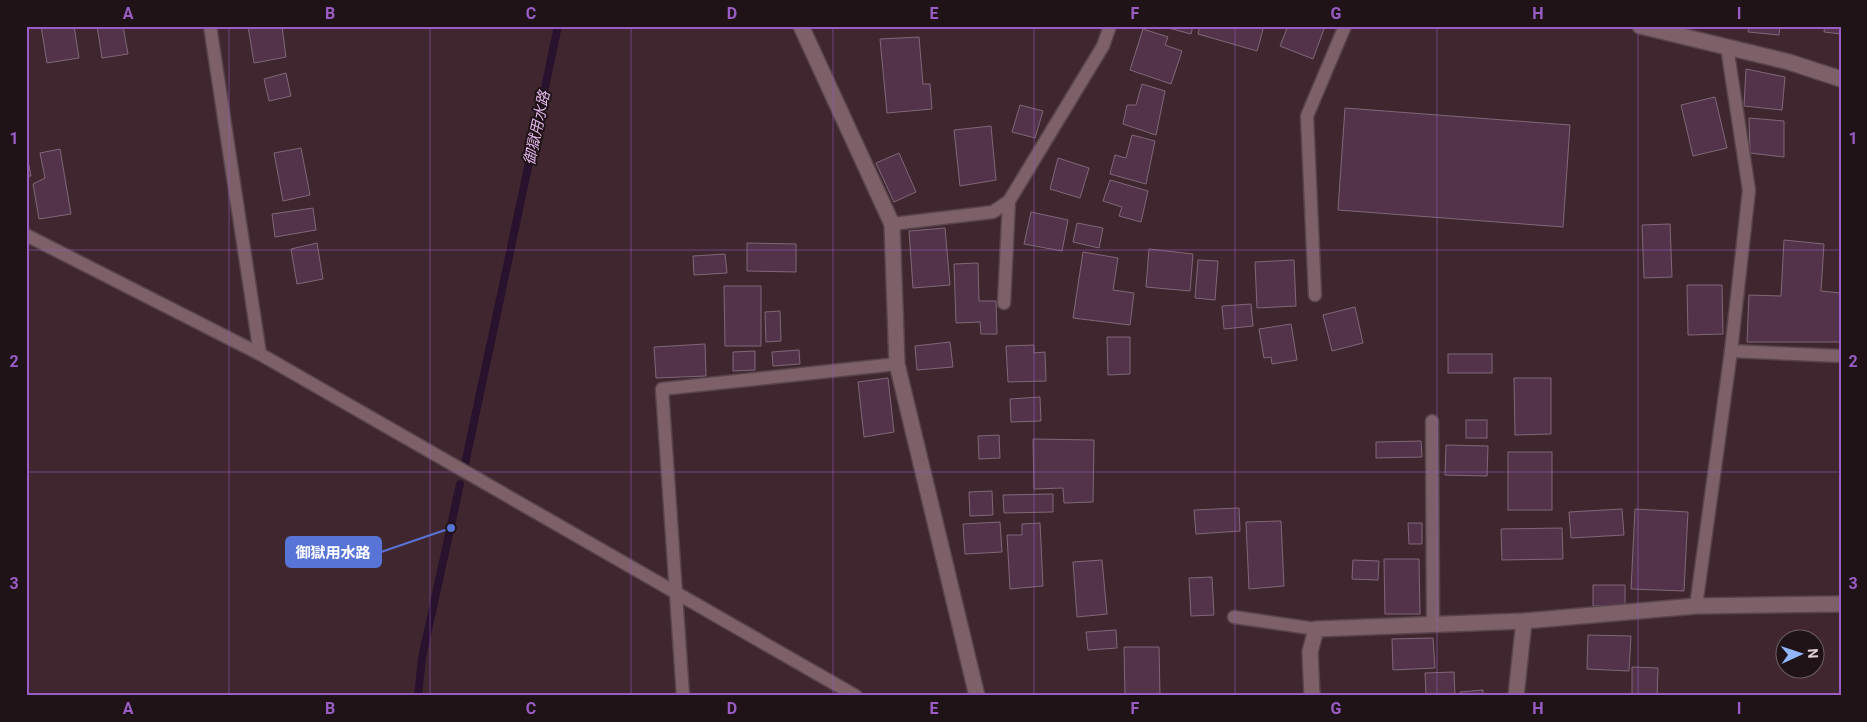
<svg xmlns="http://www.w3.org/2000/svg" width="1867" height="722" font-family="Roboto,'Noto Sans JP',sans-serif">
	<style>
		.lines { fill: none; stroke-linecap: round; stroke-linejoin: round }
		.stream { stroke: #28122d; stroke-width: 8 }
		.building { fill: #533349; stroke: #806777 }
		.lane-casing { stroke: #59444c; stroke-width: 15 }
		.street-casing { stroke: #59444c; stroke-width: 18 }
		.secondary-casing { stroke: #59444c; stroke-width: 18 }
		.lane { stroke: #7d6068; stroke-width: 12 }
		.street { stroke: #7d6068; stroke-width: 15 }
		.secondary { stroke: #7d6068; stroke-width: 15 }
		.grid { fill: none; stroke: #995dc5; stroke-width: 1; stroke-opacity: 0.55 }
		.labels { text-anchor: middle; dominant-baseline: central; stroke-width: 4; stroke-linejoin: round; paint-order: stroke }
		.water-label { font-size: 15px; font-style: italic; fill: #e5b9ef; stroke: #1f1317 }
		.leader { fill: none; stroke: #5774d6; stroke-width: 2 }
		.callout-dot { fill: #5774d6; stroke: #1f1317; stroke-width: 2 }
		.callout { fill: #5774d6; stroke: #5774d6; stroke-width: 2 }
		.callout-label { font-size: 15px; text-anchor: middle; font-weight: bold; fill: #fff }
		.neatline { fill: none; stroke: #995dc5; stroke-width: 2 }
		.grid-label { font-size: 16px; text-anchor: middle; font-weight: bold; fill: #995dc5 }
	</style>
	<rect width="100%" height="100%" fill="#40272f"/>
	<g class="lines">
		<g class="stream">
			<path d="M465,464L558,26"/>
			<path d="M418,696L422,658L460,484"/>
		</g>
	</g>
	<g class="building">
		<path d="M41,26H74L79,58L47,63Z"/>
		<path d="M97,26H123L128,54L102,58Z"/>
		<path d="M248,26H282L286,57L254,63Z"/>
		<path d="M1161,26H1193L1191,34Z"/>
		<path d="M1200,26H1264L1257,51L1198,34Z"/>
		<path d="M1288,26H1325L1313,59L1280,46Z"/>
		<path d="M1749,26H1780L1779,35L1748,32Z"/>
		<path d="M1825,26H1841V34L1824,32Z"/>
		<path d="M1143,29L1168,37L1165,45L1182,51L1171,84L1130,70Z"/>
		<path d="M919,37L923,84H930L932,109L887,113L880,39Z"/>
		<path d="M1746,69L1785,77L1782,110L1744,106Z"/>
		<path d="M286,73L291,96L269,101L264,79Z"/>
		<path d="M1142,84L1165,91L1156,135L1123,124L1127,105H1136Z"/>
		<path d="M1715,97L1727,148L1693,156L1681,105Z"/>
		<path d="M1020,105L1043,111L1035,138L1012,132Z"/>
		<path d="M1345,108L1570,125L1563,227L1338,210Z"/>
		<path d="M1749,118L1784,121V157L1750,153Z"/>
		<path d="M991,126L996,180L960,186L954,130Z"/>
		<path d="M1132,135L1155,141L1146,184L1110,174L1115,155L1126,158Z"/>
		<path d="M301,148L310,195L283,201L274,153Z"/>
		<path d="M60,149L71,214L39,219L33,184L45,178L40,153Z"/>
		<path d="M26,150L31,176H26Z"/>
		<path d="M899,153L916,192L894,202L876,163Z"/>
		<path d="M1058,158L1089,168L1080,198L1050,189Z"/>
		<path d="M1110,180L1148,191L1141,222L1119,216L1122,207L1103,201Z"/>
		<path d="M313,208L316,230L275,237L272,214Z"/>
		<path d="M1031,212L1068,220L1062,251L1024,244Z"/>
		<path d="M1077,223L1103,228L1099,248L1073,242Z"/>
		<path d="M1670,224L1672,277L1644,278L1642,225Z"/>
		<path d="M945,228L950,285L913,288L909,231Z"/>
		<path d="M1784,240L1824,244L1821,291L1841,293V342H1747L1749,295L1781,296Z"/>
		<path d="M317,243L323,279L297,284L291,249Z"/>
		<path d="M747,243L796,244V272L747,271Z"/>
		<path d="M1149,249L1193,254L1190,291L1146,287Z"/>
		<path d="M1083,252L1118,258L1113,290L1134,293L1130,325L1073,318Z"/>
		<path d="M725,254L727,273L694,275L693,256Z"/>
		<path d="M1198,260L1218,261L1215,300L1195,298Z"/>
		<path d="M1294,260L1296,306L1257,308L1255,262Z"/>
		<path d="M978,263L979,301H996L997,334H981L980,322L956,323L954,264Z"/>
		<path d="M1687,285H1722L1723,334L1688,335Z"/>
		<path d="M724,286H761V346H725Z"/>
		<path d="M1251,304L1253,326L1224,329L1222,306Z"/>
		<path d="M1355,307L1363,343L1332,351L1323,315Z"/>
		<path d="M780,311L781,341L766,342L765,312Z"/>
		<path d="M1291,324L1297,360L1272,364L1271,357L1264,358L1259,329Z"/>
		<path d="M1107,337H1130V374L1108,375Z"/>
		<path d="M950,342L953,367L917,370L915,346Z"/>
		<path d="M705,344L706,376L656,378L654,347Z"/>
		<path d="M1034,345V353L1045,352L1046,381L1008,382L1006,346Z"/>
		<path d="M799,350L800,364L773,366L772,352Z"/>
		<path d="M755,351V370L733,371V352Z"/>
		<rect x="1448" y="354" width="44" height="19"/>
		<path d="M888,378L894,432L864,437L858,382Z"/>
		<path d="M1514,378H1551V434L1515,435Z"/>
		<path d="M1040,397L1041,421L1011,422L1010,399Z"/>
		<rect x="1466" y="420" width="21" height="18"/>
		<path d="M999,435L1000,458L979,459L978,436Z"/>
		<path d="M1033,439L1094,440L1093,502L1064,503L1063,488L1034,489Z"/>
		<path d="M1421,441L1422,457L1376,458V442Z"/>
		<path d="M1446,445L1488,446L1487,476L1445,475Z"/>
		<rect x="1508" y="452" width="44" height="58"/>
		<path d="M992,491L993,515L970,516L969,492Z"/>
		<path d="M1053,494V512L1004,513L1003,495Z"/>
		<path d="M1239,508L1240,531L1196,534L1194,510Z"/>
		<path d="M1622,509L1624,535L1571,538L1569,512Z"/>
		<path d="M1635,509L1688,512L1684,591L1631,589Z"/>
		<path d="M1281,521L1284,586L1249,589L1246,522Z"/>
		<path d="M1000,522L1002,552L965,554L963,524Z"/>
		<path d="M1040,523L1043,586L1010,589L1007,535H1022V524Z"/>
		<path d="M1408,523H1422V544H1409Z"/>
		<path d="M1562,528L1563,559L1502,560L1501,529Z"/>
		<path d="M1384,559H1419L1420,614H1385Z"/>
		<path d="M1102,560L1107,614L1077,617L1073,562Z"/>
		<path d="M1353,560L1379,561L1378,580L1352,579Z"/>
		<path d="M1212,577L1214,615L1191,616L1189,578Z"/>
		<path d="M1593,585H1625V605L1593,606Z"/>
		<path d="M1116,630L1117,648L1088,650L1086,632Z"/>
		<path d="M1588,635L1631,636L1629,671L1587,669Z"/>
		<path d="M1433,638L1435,668L1393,670L1392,639Z"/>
		<path d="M1124,647H1159L1160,696H1125Z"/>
		<path d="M1632,667L1658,668L1657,696H1632Z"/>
		<path d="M1454,672L1455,696H1426L1425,673Z"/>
		<path d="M1483,690V696H1460V692Z"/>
	</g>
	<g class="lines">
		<defs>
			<g id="lane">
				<path d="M210,26L260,354"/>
				<path d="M892,224L993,212L1009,201L1103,46L1110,26"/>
				<path d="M26,235L260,354L856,696"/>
				<path d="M1315,295L1307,116L1345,26"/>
				<path d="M1004,303L1009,201"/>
				<path d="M1731,351L1841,356"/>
				<path d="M1432,421L1433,624"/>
				<path d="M1696,606L1731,351L1749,190L1727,47"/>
				<path d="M1234,617L1316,629"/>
				<path d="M683,696L662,389L897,364"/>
			</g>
			<g id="street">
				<path d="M801,26L892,224L897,364L977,696"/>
				<path d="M1312,696L1310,652L1316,629L1524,621L1696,606L1841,604"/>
				<path d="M1516,696L1524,621"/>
			</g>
			<path id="secondary" d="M1640,26L1789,62L1841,79"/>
		</defs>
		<use href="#lane" class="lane-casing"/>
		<use href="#street" class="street-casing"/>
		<use href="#secondary" class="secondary-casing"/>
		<use href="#lane" class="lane"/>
		<use href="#street" class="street"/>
		<use href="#secondary" class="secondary"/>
	</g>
	<path class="grid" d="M229,26V696M430,26V696M631,26V696M833,26V696M1034,26V696M1235,26V696M1437,26V696M1638,26V696M26,250H1841M26,472H1841"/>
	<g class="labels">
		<g class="water-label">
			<text transform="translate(537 128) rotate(-78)">御獄用水路</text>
		</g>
	</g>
	<path class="leader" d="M451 528L381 552"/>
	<circle class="callout-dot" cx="451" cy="528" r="5"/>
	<rect class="callout" x="286" y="537" width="95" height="30" rx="5"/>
	<g class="callout-label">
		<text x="333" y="558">御獄用水路</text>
	</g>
	<rect width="1867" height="722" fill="none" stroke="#1f1317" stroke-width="55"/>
	<g transform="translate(1800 654) rotate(87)"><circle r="24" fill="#1f1317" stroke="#6c5e62"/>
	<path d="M0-4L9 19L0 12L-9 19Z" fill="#93b7fd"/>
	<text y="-8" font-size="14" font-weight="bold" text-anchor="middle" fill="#dfced3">N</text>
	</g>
	<rect x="28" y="28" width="1812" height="666" class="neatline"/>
	<g class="grid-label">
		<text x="128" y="19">A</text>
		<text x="330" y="19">B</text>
		<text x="531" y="19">C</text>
		<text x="732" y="19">D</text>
		<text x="934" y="19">E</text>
		<text x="1135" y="19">F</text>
		<text x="1336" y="19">G</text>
		<text x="1538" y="19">H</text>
		<text x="1739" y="19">I</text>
		<text x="14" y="144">1</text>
		<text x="1853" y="144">1</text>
		<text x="14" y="367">2</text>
		<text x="1853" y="367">2</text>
		<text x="14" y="589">3</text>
		<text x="1853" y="589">3</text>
		<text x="128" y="714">A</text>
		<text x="330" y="714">B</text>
		<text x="531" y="714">C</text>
		<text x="732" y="714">D</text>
		<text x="934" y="714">E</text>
		<text x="1135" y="714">F</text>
		<text x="1336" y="714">G</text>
		<text x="1538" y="714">H</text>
		<text x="1739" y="714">I</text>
	</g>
</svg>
